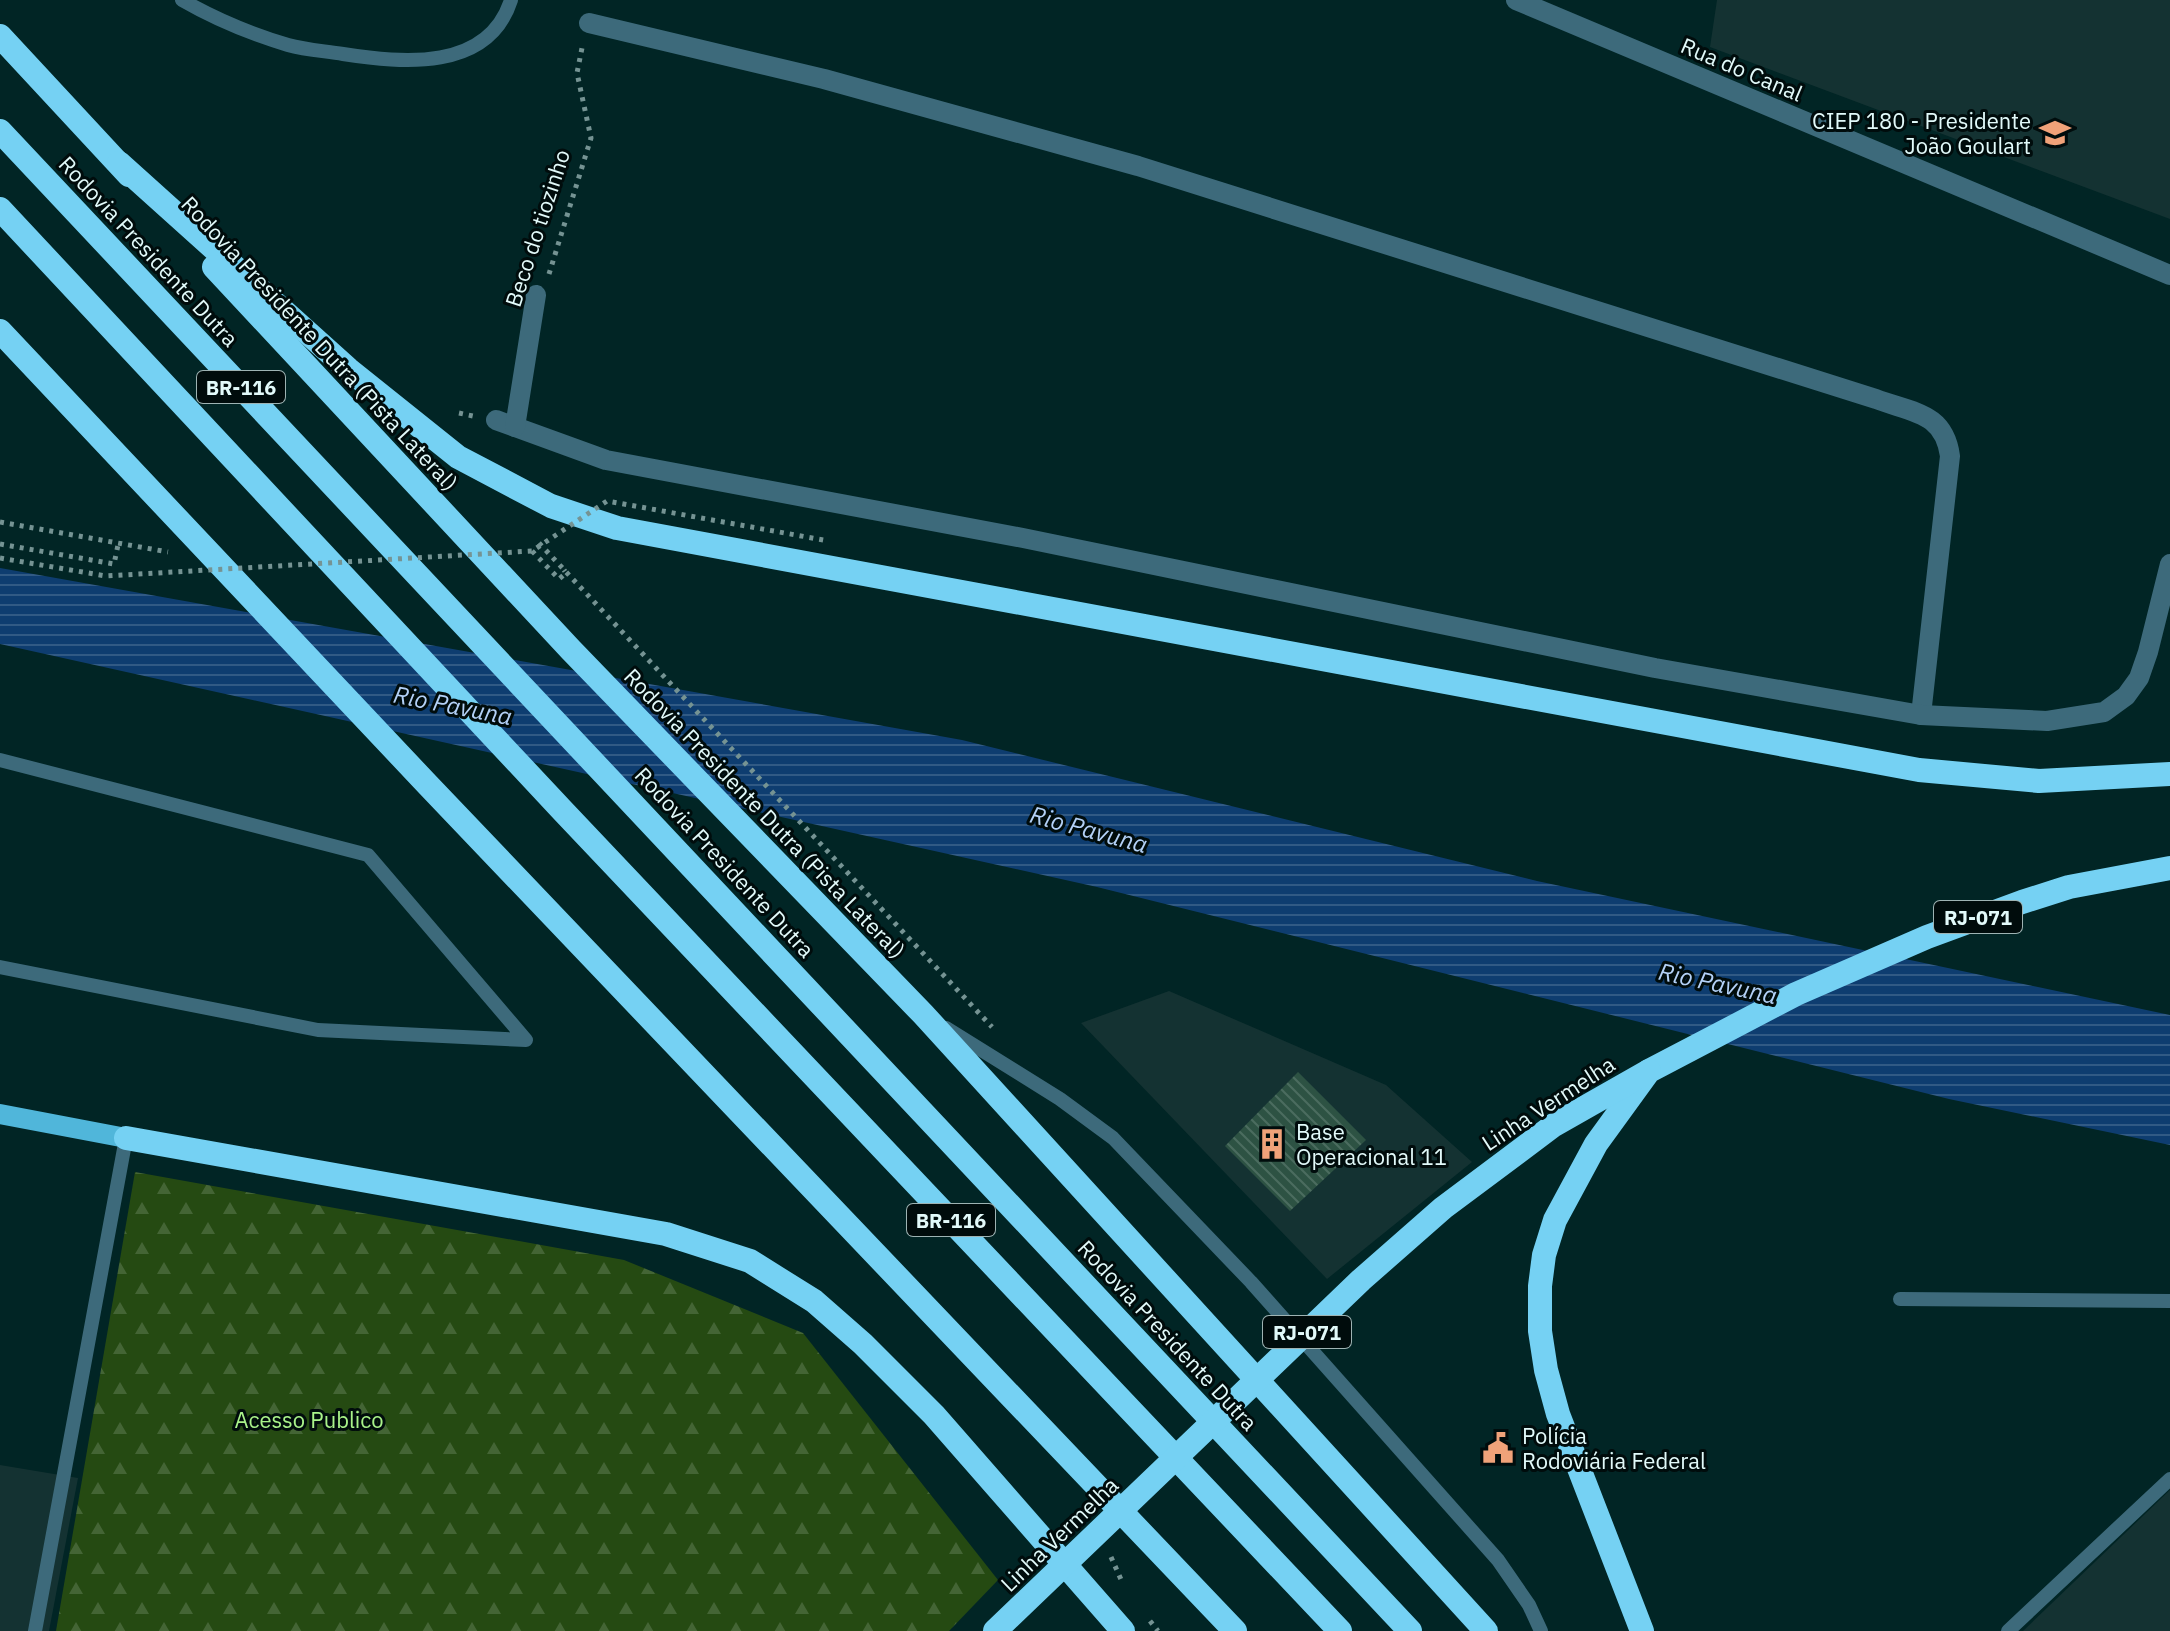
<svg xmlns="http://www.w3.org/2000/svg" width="2170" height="1631" font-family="'IBM Plex Sans',sans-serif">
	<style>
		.built { fill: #143232 }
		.forest { fill: url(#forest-firs) }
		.water { fill: url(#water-rules) }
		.building { fill: url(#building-back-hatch) }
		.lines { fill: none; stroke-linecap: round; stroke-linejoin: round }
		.path { stroke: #759393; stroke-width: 5; stroke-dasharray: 4 6; stroke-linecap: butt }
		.lane { stroke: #3d6a7b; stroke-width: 14 }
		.street { stroke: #3d6a7b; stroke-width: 20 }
		.primary { stroke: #50b6da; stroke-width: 20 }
		.highway { stroke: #75d1f3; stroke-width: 24 }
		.path-bridge { stroke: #759393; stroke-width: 5; stroke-dasharray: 4 6; stroke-linecap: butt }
		.highway-bridge { stroke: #75d1f3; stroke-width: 24 }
		.labels { text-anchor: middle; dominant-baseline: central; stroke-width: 6; stroke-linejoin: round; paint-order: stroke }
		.shield { fill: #000c0c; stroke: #9eb3b3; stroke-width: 2 }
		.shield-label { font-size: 20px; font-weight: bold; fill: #e2fafa }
		.street-label { font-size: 22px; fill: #e2fafa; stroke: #000c0c }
		.poi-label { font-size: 22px; fill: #e2fafa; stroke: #000c0c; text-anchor: start }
		.park-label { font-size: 22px; fill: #a9f38a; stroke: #000c0c }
		.water-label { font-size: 24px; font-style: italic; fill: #b3d1f7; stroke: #000c0c }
	</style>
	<defs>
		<pattern id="forest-firs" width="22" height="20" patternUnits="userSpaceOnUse" patternTransform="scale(2)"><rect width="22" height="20" fill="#254a12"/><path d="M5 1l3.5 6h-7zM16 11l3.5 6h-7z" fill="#446535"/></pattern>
		<pattern id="water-rules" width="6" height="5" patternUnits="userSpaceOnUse" patternTransform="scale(2)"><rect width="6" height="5" fill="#0e3d70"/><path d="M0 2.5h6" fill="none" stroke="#315a85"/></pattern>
		<pattern id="building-back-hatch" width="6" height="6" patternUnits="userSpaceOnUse" patternTransform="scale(2)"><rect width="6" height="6" fill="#2d5243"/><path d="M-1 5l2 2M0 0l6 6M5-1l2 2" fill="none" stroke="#4b6c5f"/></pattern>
	</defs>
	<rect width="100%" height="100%" fill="#012525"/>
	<g class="built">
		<path d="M1717,0H2170V219L1710,47Z"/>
		<path d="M1169,991L1386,1085L1472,1162L1327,1279L1081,1023Z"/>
		<path d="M0,1465L78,1478L49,1631H0Z"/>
		<path d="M2170,1490V1631H2023Z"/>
	</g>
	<path class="forest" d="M135,1172L624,1260L803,1333L998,1580L949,1631H56Z"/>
	<path class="water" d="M0,568L962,740L1537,881L2170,1015V1145L1949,1099L1097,887L0,644Z"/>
	<path class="building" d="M1298,1072L1366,1140L1290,1211L1225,1146Z"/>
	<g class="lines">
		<g class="path">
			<path d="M549,274L591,138L577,73L582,48"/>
			<path d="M459,413L473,416"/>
			<path d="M0,522L168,552"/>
			<path d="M539,543L992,1027"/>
			<path d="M0,544L114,564L118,545"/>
			<path d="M532,551L559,579L566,573L564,570"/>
			<path d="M1111,1557L1123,1584"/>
			<path d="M1150,1621L1158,1631"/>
		</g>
		<g class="lane">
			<path d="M182,0C215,19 251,34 288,45C306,50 325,51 343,54C402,63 488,72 511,0"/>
			<path d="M0,760L368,855L526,1040L318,1030L0,967"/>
			<path d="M946,1028L1060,1099L1113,1138L1251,1282L1498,1560L1529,1605L1541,1631"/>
			<path d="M1900,1299L2170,1301"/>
			<path d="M35,1631L126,1138"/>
			<path d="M2008,1631L2170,1479"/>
		</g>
		<g class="street">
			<path d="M1516,0L2170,275"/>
			<path d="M589,23L824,79L1138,166L1876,399C1913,413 1944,412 1950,456L1921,715"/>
			<path d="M496,420L606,460L1023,538L1655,668L1921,715L2047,721L2104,712L2126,696L2139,678L2148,652L2170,564"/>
			<path d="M515,427L536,295"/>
		</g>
		<path class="primary" d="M0,1114L126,1138"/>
		<g class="highway">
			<path d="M0,36L129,175"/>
			<path d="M0,131L1410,1631"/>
			<path d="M119,163L348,369L458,457L551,506L617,528L1919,770L2039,781L2170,774"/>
			<path d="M0,209L562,810L1340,1631"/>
			<path d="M214,267L571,650L923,1014L1486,1631"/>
			<path d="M0,331L427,784L1235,1631"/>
			<path d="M126,1138L666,1234L750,1261L814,1301L863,1344L934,1415L1123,1631"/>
			<path d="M1642,1631L1558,1414L1546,1370L1540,1331V1286L1544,1255L1555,1220L1596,1144L1649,1071L1796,994L1927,937L2022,902L2069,887L2170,868"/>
		</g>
		<path class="path-bridge" d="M0,558L106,576L532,551L607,501L829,541"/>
		<path class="highway-bridge" d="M995,1631L1361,1280L1443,1208L1554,1125L1649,1071"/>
	</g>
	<defs>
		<symbol id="school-bare" viewBox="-9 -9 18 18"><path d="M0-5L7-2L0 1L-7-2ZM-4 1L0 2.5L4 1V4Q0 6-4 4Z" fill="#f0a279" stroke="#000c0c" stroke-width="2.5" paint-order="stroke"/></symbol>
		<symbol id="building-bare" viewBox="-9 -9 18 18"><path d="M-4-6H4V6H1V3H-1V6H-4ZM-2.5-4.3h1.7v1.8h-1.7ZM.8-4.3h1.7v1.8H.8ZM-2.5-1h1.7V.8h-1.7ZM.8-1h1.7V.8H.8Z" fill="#f0a279" stroke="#000c0c" stroke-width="2.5" paint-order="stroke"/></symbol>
		<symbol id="civic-bare" viewBox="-9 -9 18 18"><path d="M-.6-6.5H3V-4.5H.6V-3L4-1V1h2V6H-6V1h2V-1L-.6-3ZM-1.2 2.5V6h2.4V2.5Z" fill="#f0a279" stroke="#000c0c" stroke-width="2.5" paint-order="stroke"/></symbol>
	</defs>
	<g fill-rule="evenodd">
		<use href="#school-bare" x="2033" y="111" width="44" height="44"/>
		<use href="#building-bare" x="1250" y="1122" width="44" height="44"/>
		<use href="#civic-bare" x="1476" y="1426" width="44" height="44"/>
	</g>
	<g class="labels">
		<g class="shield">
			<rect x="197" y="371" width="88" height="32" rx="6"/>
			<rect x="1934" y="901" width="88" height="32" rx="6"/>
			<rect x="907" y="1204" width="88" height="32" rx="6"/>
			<rect x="1263" y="1316" width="88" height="32" rx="6"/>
		</g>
		<g class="shield-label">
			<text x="241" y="387">BR-116</text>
			<text x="1978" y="917">RJ-071</text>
			<text x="951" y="1220">BR-116</text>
			<text x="1307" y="1332">RJ-071</text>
		</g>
		<g class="street-label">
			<text transform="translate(1742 69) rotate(23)">Rua do Canal</text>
			<text transform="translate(537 228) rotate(-72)">Beco do tiozinho</text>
			<text transform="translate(149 251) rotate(47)">Rodovia Presidente Dutra</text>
			<text transform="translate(320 343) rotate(47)">Rodovia Presidente Dutra (Pista Lateral)</text>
			<text transform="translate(765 813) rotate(46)">Rodovia Presidente Dutra (Pista Lateral)</text>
			<text transform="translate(725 862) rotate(47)">Rodovia Presidente Dutra</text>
			<text transform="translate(1548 1103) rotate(-33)">Linha Vermelha</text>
			<text transform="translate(1168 1335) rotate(47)">Rodovia Presidente Dutra</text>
			<text transform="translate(1059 1534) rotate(-44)">Linha Vermelha</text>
		</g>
		<g class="poi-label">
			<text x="2031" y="120" text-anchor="end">CIEP 180 - Presidente<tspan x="2031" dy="25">João Goulart</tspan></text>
			<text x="1296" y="1131">Base<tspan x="1296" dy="25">Operacional 11</tspan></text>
			<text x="1522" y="1435">Polícia<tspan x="1522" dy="25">Rodoviária Federal</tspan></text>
		</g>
		<g class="park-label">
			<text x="309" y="1419">Acesso Publico</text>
		</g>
		<g class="water-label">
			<text transform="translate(453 705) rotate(11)">Rio Pavuna</text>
			<text transform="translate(1089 829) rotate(15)">Rio Pavuna</text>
			<text transform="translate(1718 983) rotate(12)">Rio Pavuna</text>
		</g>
	</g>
</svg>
